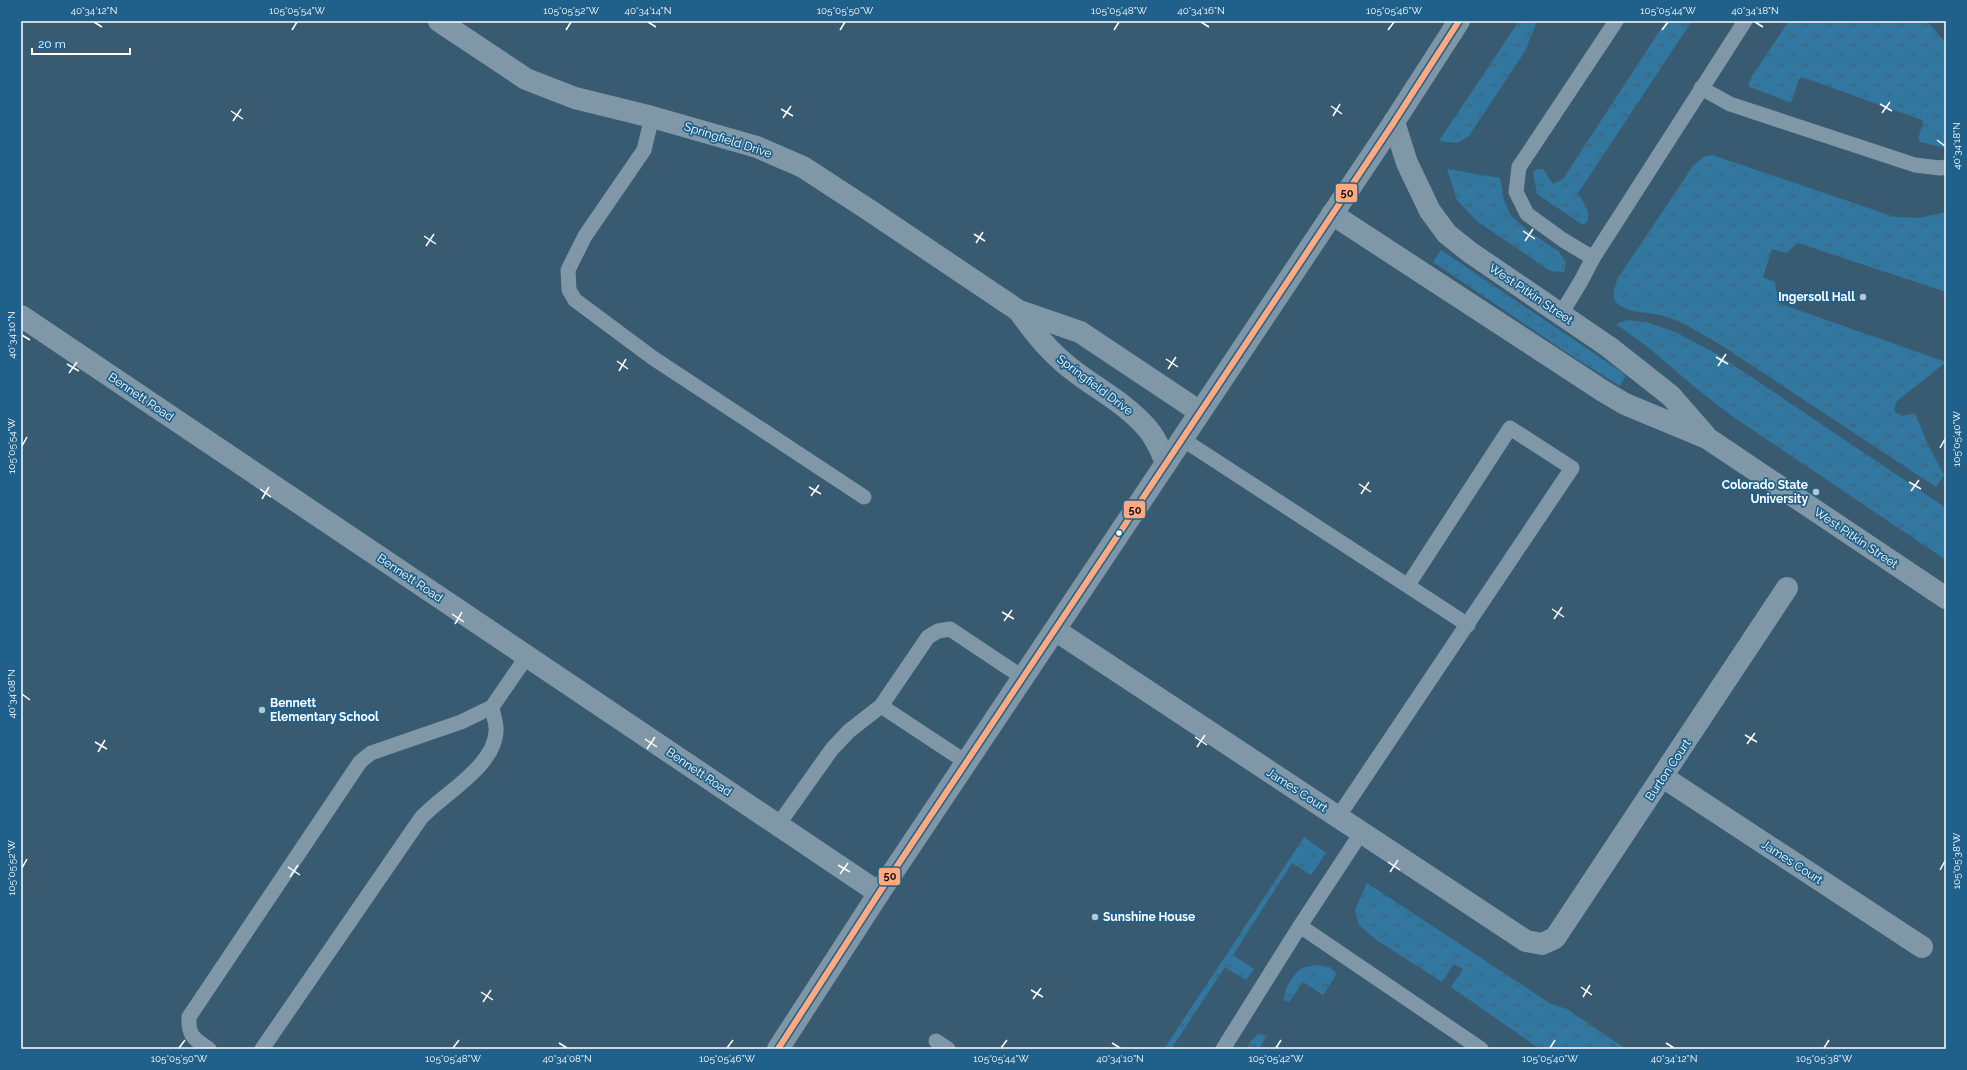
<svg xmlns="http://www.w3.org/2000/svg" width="1967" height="1070" font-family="Raleway,sans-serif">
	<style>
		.grass { fill: url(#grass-tufts) }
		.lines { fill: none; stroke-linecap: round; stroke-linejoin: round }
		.service { stroke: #7f97a7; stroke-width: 15 }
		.minor { stroke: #7f97a7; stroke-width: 22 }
		.primary { stroke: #7e96a5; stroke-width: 22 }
		.bus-1-casing { stroke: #1f618b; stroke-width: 9 }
		.bus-1 { stroke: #ffa980; stroke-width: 6 }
		.ticks { fill: none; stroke: #fff; stroke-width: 1.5 }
		.poi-dot { fill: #b9c6ce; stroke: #1f618b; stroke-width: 1.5 }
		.bus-dot { fill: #fff; stroke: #1f618b; stroke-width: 1.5 }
		.labels { text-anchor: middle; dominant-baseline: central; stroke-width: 3.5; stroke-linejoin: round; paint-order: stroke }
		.street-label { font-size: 12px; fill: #fff; stroke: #1f618b }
		.poi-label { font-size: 12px; font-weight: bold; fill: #fff; stroke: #1f618b; text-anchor: end }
		.line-badge { stroke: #1f618b; stroke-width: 1.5 }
		.pale-badge-label { font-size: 11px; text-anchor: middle; font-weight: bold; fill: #111 }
		.neatline { fill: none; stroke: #fff; stroke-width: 1.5 }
		.ticks-label { font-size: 10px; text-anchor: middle; fill: #fff }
	</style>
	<defs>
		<pattern id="grass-tufts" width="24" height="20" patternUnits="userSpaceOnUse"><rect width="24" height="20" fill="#3177a0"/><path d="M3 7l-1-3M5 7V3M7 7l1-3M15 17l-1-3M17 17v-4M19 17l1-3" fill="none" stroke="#405f72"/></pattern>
	</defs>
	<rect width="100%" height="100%" fill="#385b72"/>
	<g class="grass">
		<path d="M1519,21H1537L1525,51L1469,136L1457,143L1439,141Z"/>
		<path d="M1666,21H1692L1578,193L1588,211V221L1583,225L1537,194L1533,172L1537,169H1543L1553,184L1563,179Z"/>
		<path d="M1789,21H1927L1946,43V148L1920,142L1918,139L1923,123L1922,120L1802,77L1799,79L1792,101L1789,102L1750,87L1748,85L1752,76Z"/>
		<path d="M1712,155L1895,217L1919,218L1946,212V292L1798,243L1786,253L1772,249L1763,277L1775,282L1778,303L1946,362L1896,402L1894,411L1902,416L1915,413L1928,445L1944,475L1936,487L1721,345C1702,334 1681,320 1660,315C1647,312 1625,313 1616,302C1611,295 1615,285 1618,278L1693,166L1703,157Z"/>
		<path d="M1447,169L1500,178L1504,200L1511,216L1531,233L1558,251L1566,262L1564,272L1550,271L1477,221L1457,200Z"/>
		<path d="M1441,250L1626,375L1620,386L1572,356L1433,262Z"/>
		<path d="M1628,320L1649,323L1675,332L1717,354L1946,508V560L1732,416L1697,389L1649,348L1616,324Z"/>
		<path d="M1304,837L1326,853L1311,875L1292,863L1233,955L1254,969L1246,980L1225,967L1171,1049H1164Z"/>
		<path d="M1367,883L1551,1004L1567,1009L1626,1049H1540L1451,987L1463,969L1454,964L1442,982L1375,939L1359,925L1355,910Z"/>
		<path d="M1317,965L1330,967L1337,974L1323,995L1303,982L1289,1002L1284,1000C1284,988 1292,976 1301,969C1305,966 1313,966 1317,965Z"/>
		<path d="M1258,1034L1267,1035L1259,1049H1247L1250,1042Z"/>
	</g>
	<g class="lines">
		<g class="service">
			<path d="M1616,21L1519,167L1516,192L1527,214L1563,240L1593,258L1745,21"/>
			<path d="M1701,88L1730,104L1915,165L1940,168L1946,167"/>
			<path d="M652,117L644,150L585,236L568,270L569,290L575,300L653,358L864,497"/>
			<path d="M1561,314L1581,281L1593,258"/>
			<path d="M1182,439L1468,625"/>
			<path d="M881,706L966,762"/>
			<path d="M1338,817L1572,468L1510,428L1408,585"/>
			<path d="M778,825L832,749L849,731L881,706L928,637L938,631L950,629L1022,677"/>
			<path d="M1300,926L1361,833"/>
			<path d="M936,1041L948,1049"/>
			<path d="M209,1049C194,1039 188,1036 189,1017L360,762L371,753L461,722L492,707L527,656"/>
			<path d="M262,1049L421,818C443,794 494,767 496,732C497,724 493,715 492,707"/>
			<path d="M1223,1049L1300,926L1481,1049"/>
		</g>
		<g class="minor">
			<path d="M439,21L526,79L575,98L652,117L757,147L803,167L869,210L1019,311L1080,332L1200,412"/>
			<path d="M1394,122L1407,163L1430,211L1447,234L1471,253L1609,347L1671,396L1705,435"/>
			<path d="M1332,214L1603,391L1625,404L1707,438L1946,598"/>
			<path d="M1019,311C1032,330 1045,347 1063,362C1090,386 1123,400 1147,428C1156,438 1161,451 1166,463"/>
			<path d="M21,316L879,893"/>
			<path d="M1055,630L1526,941L1542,944L1555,938L1787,588"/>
			<path d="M1663,777L1922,947"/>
		</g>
		<path class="primary" d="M778,1049L879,893L1394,122L1459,21"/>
		<defs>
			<path id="bus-1" d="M778,1049L879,893L1394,122L1459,21"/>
		</defs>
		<use href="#bus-1" class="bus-1-casing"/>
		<use href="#bus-1" class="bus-1"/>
	</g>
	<path class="ticks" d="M94,22L102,27M648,22L656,27M1201,22L1209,27M1755,22L1763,27M292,30L297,22M566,30L571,22M840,30L845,22M1114,30L1119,22M1388,30L1394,22M1662,30L1668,22M1880,104L1892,111M1331,106L1342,114M781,109L793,116M231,111L243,119M1882,113L1890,102M1333,116L1340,104M783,118L791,106M233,121L241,109M1937,140L1945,146M1523,231L1535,239M974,234L985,241M424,236L436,244M1525,241L1533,229M976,243L983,232M426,246L434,234M22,335L30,340M1716,357L1728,364M1166,359L1178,367M617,361L628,369M67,364L79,371M1718,366L1726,354M1168,369L1176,357M619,371L626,359M69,373L77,362M22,446L27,437M1940,448L1945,439M1909,482L1921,489M1359,484L1371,492M809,487L821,494M260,489L271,497M1911,491L1919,480M1361,494L1369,482M811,496L819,485M262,499L269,487M1552,609L1564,617M1002,612L1014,619M452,614L464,622M1554,619L1562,607M1004,621L1012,610M455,624L462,612M22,694L30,700M1745,735L1757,742M1195,737L1207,745M645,739L657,747M95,742L107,749M1747,744L1755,733M1197,747L1205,735M647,749L655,737M98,752L105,740M1388,862L1400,870M838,865L850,872M288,867L300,875M22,868L27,859M1940,870L1945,861M1390,872L1398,860M840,874L848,863M290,877L298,865M1581,987L1592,995M1031,990L1043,997M481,992L493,1000M1583,997L1590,985M1033,999L1041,988M483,1002L491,990M559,1043L567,1048M1112,1043L1120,1048M1666,1043L1674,1048M179,1048L185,1040M453,1048L459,1040M727,1048L733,1040M1001,1048L1007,1040M1276,1048L1281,1040M1550,1048L1555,1040M1824,1048L1829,1040"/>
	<g class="poi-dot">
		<circle cx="1863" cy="297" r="4"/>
		<circle cx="1816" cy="492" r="4"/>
		<circle cx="262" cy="710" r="4"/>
		<circle cx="1095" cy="917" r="4"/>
	</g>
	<circle class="bus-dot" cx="1119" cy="533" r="3.5"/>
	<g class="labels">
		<g class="street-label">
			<text transform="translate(728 140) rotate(18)">Springfield Drive</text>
			<text transform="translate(1531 294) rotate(34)">West Pitkin Street</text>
			<text transform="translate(1095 385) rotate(37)">Springfield Drive</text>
			<text transform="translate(141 397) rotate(34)">Bennett Road</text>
			<text transform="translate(1856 538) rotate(34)">West Pitkin Street</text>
			<text transform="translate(410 578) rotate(34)">Bennett Road</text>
			<text transform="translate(1668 770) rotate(-56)">Burton Court</text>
			<text transform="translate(699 772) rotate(34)">Bennett Road</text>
			<text transform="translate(1297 790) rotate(33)">James Court</text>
			<text transform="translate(1792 862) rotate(33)">James Court</text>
		</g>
		<g class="poi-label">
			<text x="1855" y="297">Ingersoll Hall</text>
			<text x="1808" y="485">Colorado State<tspan x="1808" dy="14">University</tspan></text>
			<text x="270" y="703" text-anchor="start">Bennett<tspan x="270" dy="14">Elementary School</tspan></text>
			<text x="1103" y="917" text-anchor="start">Sunshine House</text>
		</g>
	</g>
	<g class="line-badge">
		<rect x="1335" y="183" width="23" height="20" rx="4" fill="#ffa980"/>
		<rect x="1123" y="500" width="23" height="19" rx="4" fill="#ffa980"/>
		<rect x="878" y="867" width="23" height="19" rx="4" fill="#ffa980"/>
	</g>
	<g class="pale-badge-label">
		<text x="1347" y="197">50</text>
		<text x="1135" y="514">50</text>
		<text x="890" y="880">50</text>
	</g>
	<rect width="1967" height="1070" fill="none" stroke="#1f618b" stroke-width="44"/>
	<path d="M32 48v6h98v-6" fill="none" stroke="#ffffff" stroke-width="2"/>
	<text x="38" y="48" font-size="12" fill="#ffffff" stroke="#1f618b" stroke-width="3" paint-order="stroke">20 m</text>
	<rect x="22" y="22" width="1923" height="1026" class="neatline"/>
	<g class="ticks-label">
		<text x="94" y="14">40°34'12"N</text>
		<text x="297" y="14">105°05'54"W</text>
		<text x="571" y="14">105°05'52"W</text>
		<text x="648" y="14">40°34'14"N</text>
		<text x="845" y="14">105°05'50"W</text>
		<text x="1119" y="14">105°05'48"W</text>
		<text x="1201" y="14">40°34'16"N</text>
		<text x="1394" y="14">105°05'46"W</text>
		<text x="1668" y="14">105°05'44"W</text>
		<text x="1755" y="14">40°34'18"N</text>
		<text transform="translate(1956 146) rotate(-90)" y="4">40°34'18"N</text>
		<text transform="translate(11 335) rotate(-90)" y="4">40°34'10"N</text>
		<text transform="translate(1956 439) rotate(-90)" y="4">105°05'40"W</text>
		<text transform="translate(11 446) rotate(-90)" y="4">105°05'54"W</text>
		<text transform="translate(11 694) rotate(-90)" y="4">40°34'08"N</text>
		<text transform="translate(1956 861) rotate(-90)" y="4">105°05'38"W</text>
		<text transform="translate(11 868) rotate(-90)" y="4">105°05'52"W</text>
		<text x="179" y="1062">105°05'50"W</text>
		<text x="453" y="1062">105°05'48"W</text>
		<text x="567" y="1062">40°34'08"N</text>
		<text x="727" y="1062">105°05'46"W</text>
		<text x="1001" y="1062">105°05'44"W</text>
		<text x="1120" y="1062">40°34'10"N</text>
		<text x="1276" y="1062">105°05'42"W</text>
		<text x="1550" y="1062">105°05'40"W</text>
		<text x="1674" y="1062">40°34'12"N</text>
		<text x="1824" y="1062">105°05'38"W</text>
	</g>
</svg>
